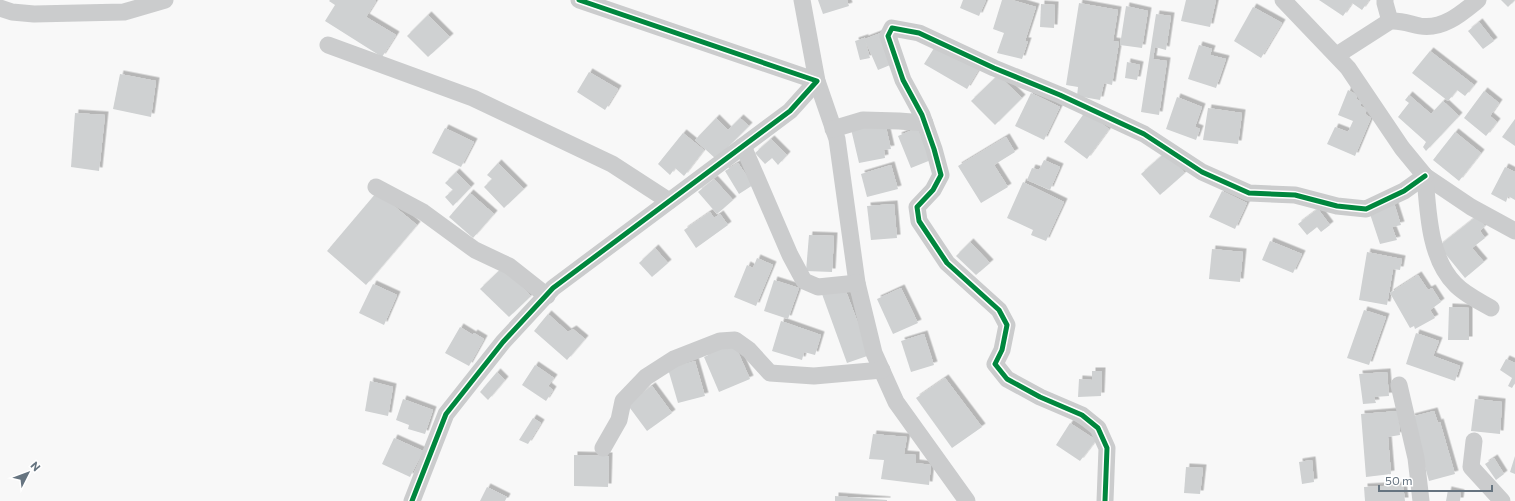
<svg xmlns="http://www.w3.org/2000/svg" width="1515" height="501" font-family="Commissioner,sans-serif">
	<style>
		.building { fill: #cfd1d2; filter: url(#shadow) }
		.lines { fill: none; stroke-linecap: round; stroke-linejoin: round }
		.street { stroke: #cbcccd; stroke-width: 17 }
		.cycleway-casing { stroke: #fff; stroke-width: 8 }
		.cycleway { stroke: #00873e; stroke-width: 5 }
	</style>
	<defs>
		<filter id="shadow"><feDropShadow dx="3.5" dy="-3.5" stdDeviation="0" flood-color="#0004"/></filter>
	</defs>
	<rect width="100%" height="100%" fill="#f8f8f8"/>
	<g class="building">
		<path d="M330,0H374L376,1L366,17L396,35L382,57L325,21L335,5L329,1Z"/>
		<path d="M818,0H847L849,6L823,14Z"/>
		<path d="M963,0H986L979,16L960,8Z"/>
		<path d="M1002,0H1012L1036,7L1025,41H1028L1022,59L997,53L1004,33L993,29Z"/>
		<path d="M1186,0H1216L1210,27L1181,21Z"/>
		<path d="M1319,0H1369L1362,10L1352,3L1343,16Z"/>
		<path d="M1501,0H1515L1508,7Z"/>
		<path d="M1079,3L1118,10L1113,41L1119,42L1112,85L1104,83L1100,100L1077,96L1078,87L1066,85Z"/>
		<path d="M1041,4L1055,5L1054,28L1040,27Z"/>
		<path d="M1126,6L1148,11L1142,48L1120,45Z"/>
		<path d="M1253,7L1282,23L1261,58L1234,41Z"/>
		<path d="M1156,14L1171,16L1166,50L1155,47L1153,59L1167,61L1159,115L1141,112Z"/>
		<path d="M428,15L450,37L428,57L407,36Z"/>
		<path d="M1479,22L1494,41L1483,49L1468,31Z"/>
		<path d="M883,32L895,63L878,70L865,40L870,58L860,60L855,41L864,38V37L865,39Z"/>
		<path d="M936,45L979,69L967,89L924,64Z"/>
		<path d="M1199,45L1212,49L1210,55L1226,59L1216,88L1188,79Z"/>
		<path d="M1430,51L1474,85L1465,96L1457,90L1448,101L1412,73Z"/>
		<path d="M1127,62L1140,65L1137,80L1125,78Z"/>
		<path d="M589,72L618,89L605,110L577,92Z"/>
		<path d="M120,74L156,81L151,117L113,109Z"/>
		<path d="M998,75L1022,98L995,125L971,101Z"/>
		<path d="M1348,90L1357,95L1356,99L1362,102L1360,106L1367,109L1365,114L1371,118L1355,156L1327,144L1335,127L1348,132L1353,121L1338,115Z"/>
		<path d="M1484,91L1499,103L1490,116L1497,122L1486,136L1464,118Z"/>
		<path d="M1031,93L1060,107L1044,140L1015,126Z"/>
		<path d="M1409,95L1431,114L1443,101L1459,116L1426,151L1423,147L1426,142L1398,117L1409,103L1405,100Z"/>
		<path d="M1177,97L1202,107L1195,127L1200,129L1196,140L1166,129Z"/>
		<path d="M1208,108L1242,113L1238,144L1203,140Z"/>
		<path d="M1085,112L1109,129L1087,159L1064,142Z"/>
		<path d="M75,113L105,115L99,171L71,167Z"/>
		<path d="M716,118L728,130L740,118L749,126L716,159L695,140Z"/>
		<path d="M1515,119V146L1502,137Z"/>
		<path d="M886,127L891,149L884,150L885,158L859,163L851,129Z"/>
		<path d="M445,128L474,142L461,167L432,153Z"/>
		<path d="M917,128L931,160L911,168L898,136Z"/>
		<path d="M1455,132L1481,153L1459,181L1433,160Z"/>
		<path d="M683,133L704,150L684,176L675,168L670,175L658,164Z"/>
		<path d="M1006,137L1015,152L994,165L1008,187L981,203L958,166Z"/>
		<path d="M771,139L787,155L778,165L772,158L765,164L755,153Z"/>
		<path d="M1166,152L1185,173L1160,195L1141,174Z"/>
		<path d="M1044,160L1060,167L1050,190L1027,180L1032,168L1039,170Z"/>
		<path d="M498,163L524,189L504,208L484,187L492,179L487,175Z"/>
		<path d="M738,163L753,185L739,194L725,171Z"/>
		<path d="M891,165L898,189L867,197L861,174Z"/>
		<path d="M1505,167L1515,172V200L1508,196L1506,202L1491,194Z"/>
		<path d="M456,172L471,187L453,206L445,197L453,190L445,183Z"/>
		<path d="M714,179L733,200L717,214L698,192Z"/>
		<path d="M1023,182L1064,202L1046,241L1031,235L1033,230L1007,218Z"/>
		<path d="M1222,191L1247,203L1235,229L1209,217Z"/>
		<path d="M377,192L417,225L366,285L327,251Z"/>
		<path d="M470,193L494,214L473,238L449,217Z"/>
		<path d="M1393,200L1401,225L1392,227L1397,240L1380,244L1368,208Z"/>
		<path d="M894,204L897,238L871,240L867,206Z"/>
		<path d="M1318,209L1330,225L1321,232L1317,227L1307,235L1298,224Z"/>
		<path d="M710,212L714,218L720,214L728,225L696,248L684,230Z"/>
		<path d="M1477,216L1485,226L1480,231L1485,238L1472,248L1484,262L1465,278L1439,246Z"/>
		<path d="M809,235L834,236L832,272L806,271Z"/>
		<path d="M1270,241L1302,254L1293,273L1262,260Z"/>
		<path d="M970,242L990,263L976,275L956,256Z"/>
		<path d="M655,248L668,263L652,277L639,263Z"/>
		<path d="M1212,249L1243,252L1240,282L1209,279Z"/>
		<path d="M1367,252L1402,259L1400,270L1393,269L1387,305L1359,300Z"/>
		<path d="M757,258L773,265L756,306L734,297L747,265L753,268Z"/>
		<path d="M503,267L531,296L509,317L480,289Z"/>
		<path d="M1418,275L1428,290L1432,288L1441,302L1430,310L1435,318L1415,329L1414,326L1410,328L1390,293Z"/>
		<path d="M774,280L799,288L788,319L764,311Z"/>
		<path d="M373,284L397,295L384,325L359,313Z"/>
		<path d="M844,286L870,355L847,363L822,294Z"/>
		<path d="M901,288L918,323L893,334L877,299Z"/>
		<path d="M1449,307L1469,308V340H1448Z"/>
		<path d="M1364,310L1386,317L1369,365L1347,358Z"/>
		<path d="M548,314L568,332L573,329L585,339L567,360L534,331Z"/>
		<path d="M781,321L821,335L815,355L804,352L802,360L772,351Z"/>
		<path d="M460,327L473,335L474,333L484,339L469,366L445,353Z"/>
		<path d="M1416,333L1439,341L1433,356L1460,366L1455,381L1406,364Z"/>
		<path d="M924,334L934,365L911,372L901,341Z"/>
		<path d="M734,343L750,379L719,392L704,357Z"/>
		<path d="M1506,359L1515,363V383L1512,388L1508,386L1512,378L1500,370Z"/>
		<path d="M695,361L705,396L678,403L668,369Z"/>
		<path d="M535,365L554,378L548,386L553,390L546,401L522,385Z"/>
		<path d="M1092,371H1102L1101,396L1078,397L1079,379L1092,380Z"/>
		<path d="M497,372L505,380L488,400L480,392Z"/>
		<path d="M1387,372L1389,396L1374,397L1376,403L1363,404L1359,374Z"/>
		<path d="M945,378L982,427L952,448L916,398Z"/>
		<path d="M370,381L393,387L388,416L365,411Z"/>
		<path d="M652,386L672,413L647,431L627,404Z"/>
		<path d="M403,399L433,410L425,434L408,429L409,425L396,420Z"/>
		<path d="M1475,399L1502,402L1500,434L1471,431Z"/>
		<path d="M1398,411L1400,435L1388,437L1391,474L1366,477L1361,414Z"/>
		<path d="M1434,411L1438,423L1440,422L1455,474L1429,481L1411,417Z"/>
		<path d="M533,418L541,423L528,444L519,440Z"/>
		<path d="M1070,423L1096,440L1080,461L1056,445Z"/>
		<path d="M873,434L907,437L904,454L916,455V463L931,465L929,485L881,479L884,460L869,459Z"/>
		<path d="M394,438L423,451L410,477L382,464Z"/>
		<path d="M574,455L609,456L608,487L574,486Z"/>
		<path d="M1515,456V474L1510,472Z"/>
		<path d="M1494,458L1504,474L1496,480L1485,464Z"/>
		<path d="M1312,460L1314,482L1302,484L1299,462Z"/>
		<path d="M1186,467L1203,468L1200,494L1184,493Z"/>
		<path d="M1403,485L1405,501H1365L1364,487Z"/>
		<path d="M487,487L507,497L505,501H480Z"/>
		<path d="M1448,490L1461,493L1460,501H1446Z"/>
		<path d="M835,496L887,500V501H835Z"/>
	</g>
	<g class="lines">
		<g class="street">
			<path d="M802,0L817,81L837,139L857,283L874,353L896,402L967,501"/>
			<path d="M1283,0L1348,68L1402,148L1425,176L1471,207L1515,231"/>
			<path d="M1385,0V3L1390,21"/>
			<path d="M0,8L12,12L34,14L124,12L165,0"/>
			<path d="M328,45L473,98L612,164L669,201"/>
			<path d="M1337,55L1390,21C1401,20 1410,24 1420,26C1443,30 1462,13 1478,0"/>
			<path d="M833,129L863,120L899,121L925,123"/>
			<path d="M743,146L790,255L804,281L818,287L857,283"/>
			<path d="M1425,176C1428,211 1429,258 1455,284C1464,294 1479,301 1491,308"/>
			<path d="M376,187L423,212L475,250L509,266L547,296"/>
			<path d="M1399,385L1416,458L1421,501"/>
			<path d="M1474,441L1471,467L1502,501"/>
			<path d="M603,448L619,420L623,401L646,377L674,359L720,341L735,340L749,350L770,373L814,376L882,370"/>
			<path d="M412,501L446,414L503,342L553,288L790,111L817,81L579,0"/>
			<path d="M1105,501L1107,448L1098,428L1082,415L1040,397L1007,379L995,364L1002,350L1007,325L999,310L947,263L919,221L917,207L933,190L941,175L934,149L922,115L903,80L888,36L892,28L919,33L994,68L1060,95L1144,134L1202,172L1249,193L1295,195L1337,206L1366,209L1404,191L1425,176"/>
		</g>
		<defs>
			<g id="cycleway">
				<path d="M412,501L446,414L503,342L553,288L790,111L817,81L579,0"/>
				<path d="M1105,501L1107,448L1098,428L1082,415L1040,397L1007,379L995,364L1002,350L1007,325L999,310L947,263L919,221L917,207L933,190L941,175L934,149L922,115L903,80L888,36L892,28L919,33L994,68L1060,95L1144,134L1202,172L1249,193L1295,195L1337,206L1366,209L1404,191L1425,176"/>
			</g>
		</defs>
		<use href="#cycleway" class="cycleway-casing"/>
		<use href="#cycleway" class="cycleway"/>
	</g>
	<g transform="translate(28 473) rotate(48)" stroke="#ffffff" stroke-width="3" paint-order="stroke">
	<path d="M0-3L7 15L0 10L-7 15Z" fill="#667480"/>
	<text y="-6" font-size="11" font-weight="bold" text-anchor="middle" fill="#667480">N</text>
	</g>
	<path d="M1379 485v6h113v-6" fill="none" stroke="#667480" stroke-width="2"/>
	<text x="1385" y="485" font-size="12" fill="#667480" stroke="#ffffff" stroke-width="3" paint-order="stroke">50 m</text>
</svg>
